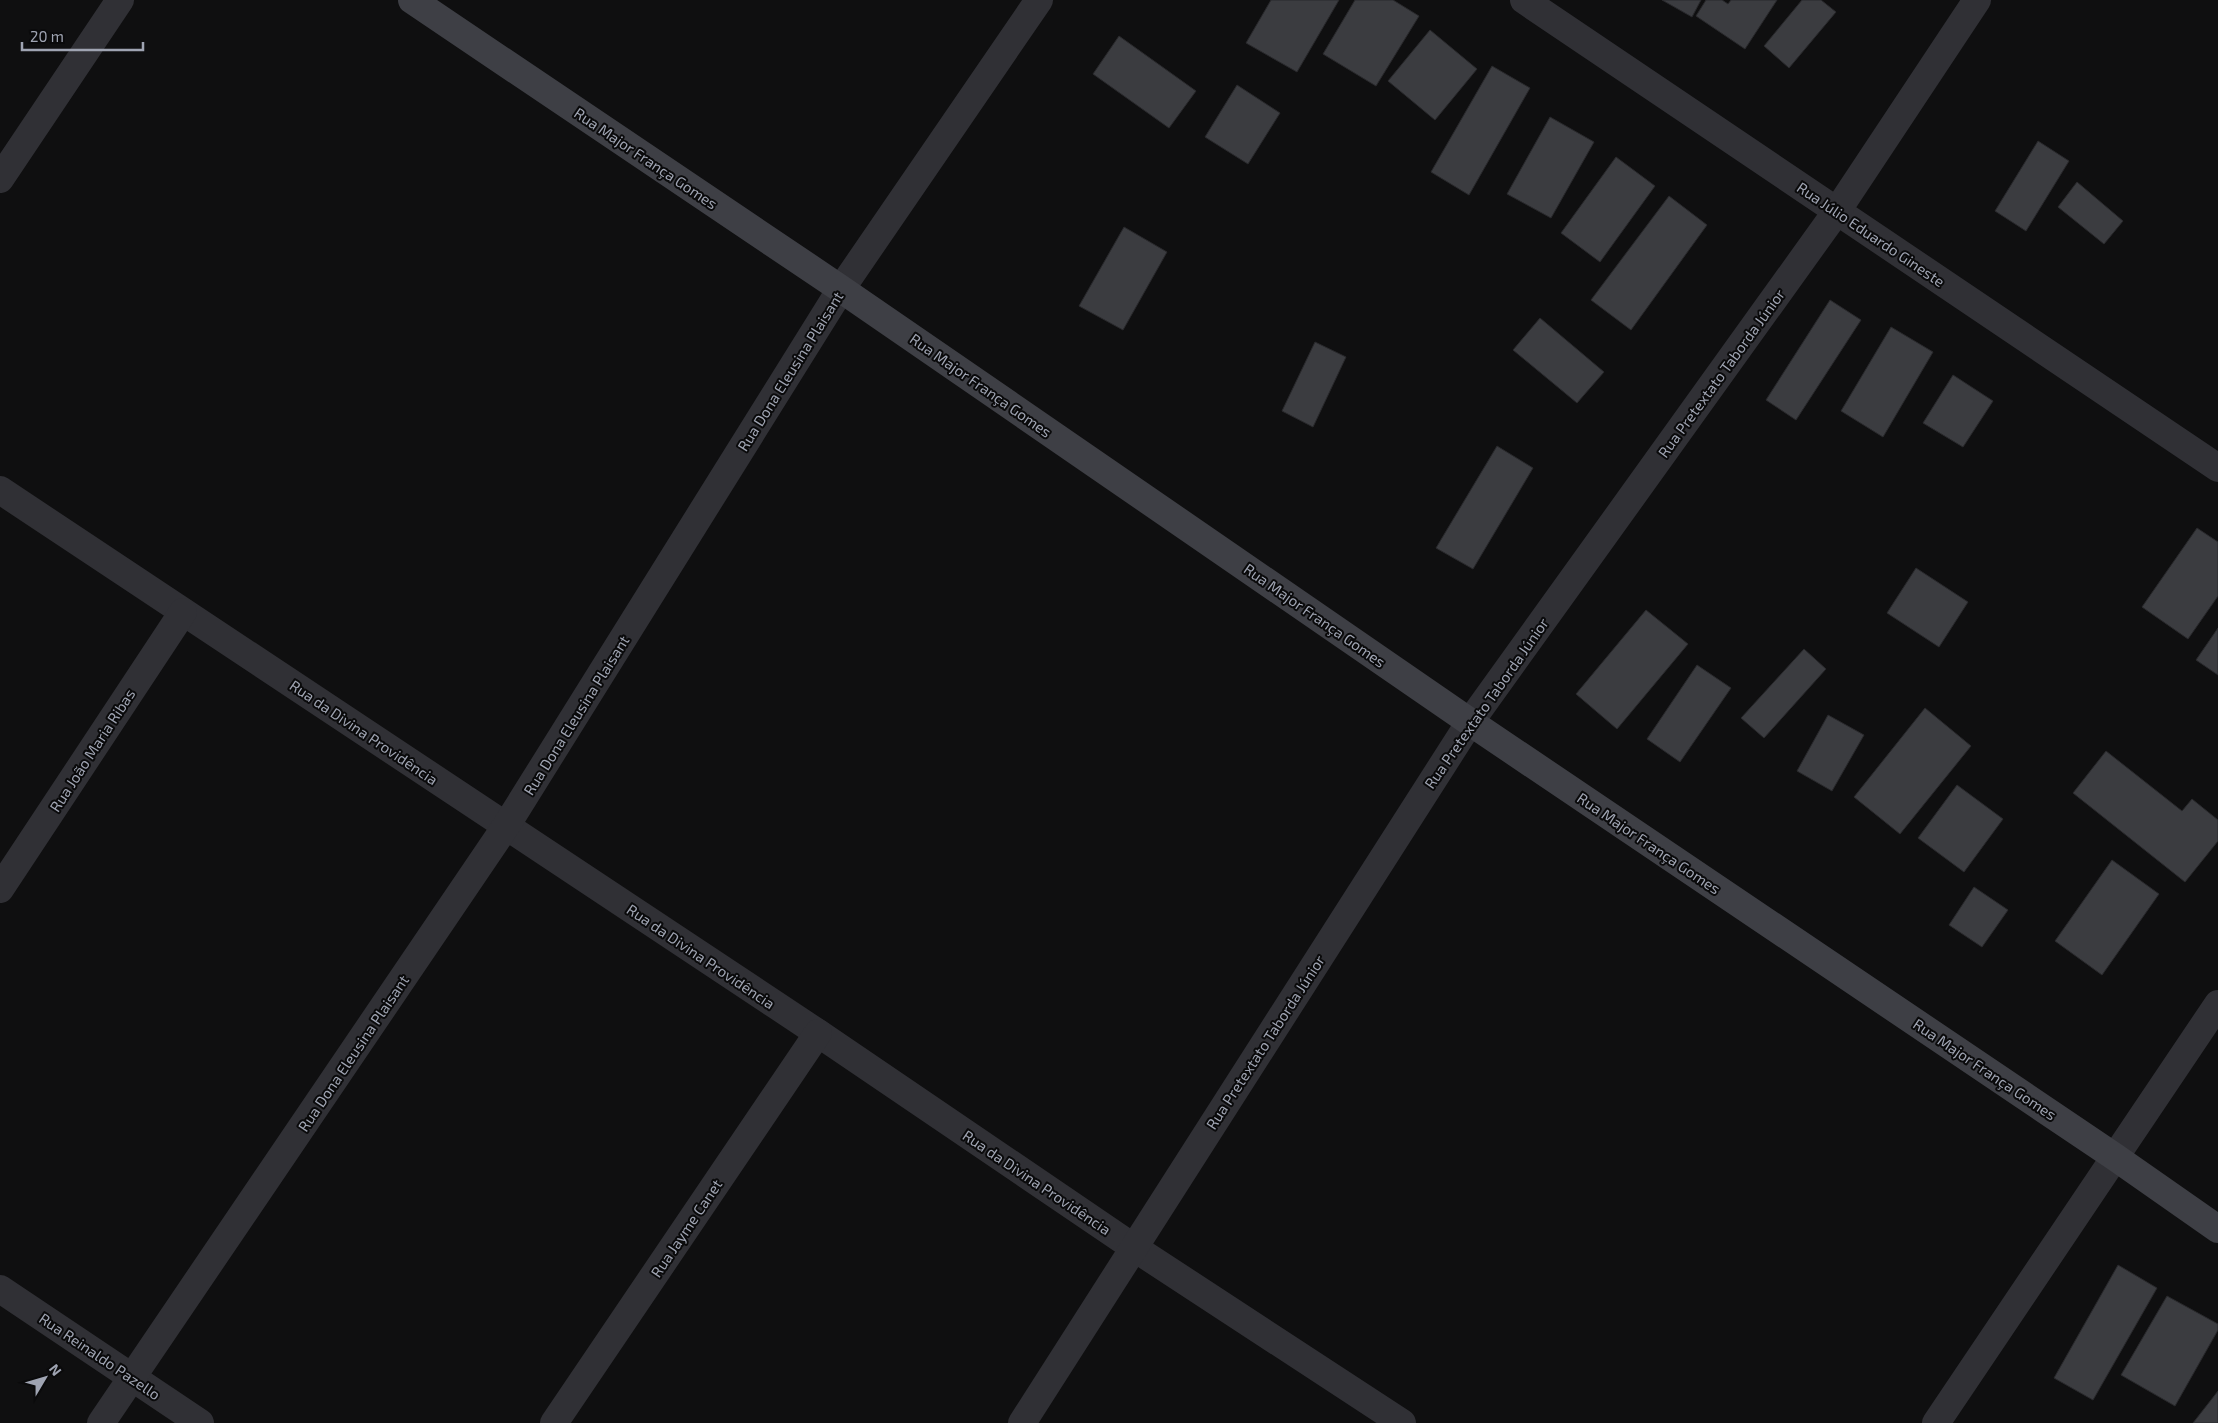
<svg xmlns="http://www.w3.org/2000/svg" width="2218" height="1423" font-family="'Exo 2',sans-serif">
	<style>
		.building { fill: #3b3c40; stroke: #29292c }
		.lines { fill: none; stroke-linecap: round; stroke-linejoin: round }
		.minor { stroke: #303035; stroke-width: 28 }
		.secondary { stroke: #3e3f45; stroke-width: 28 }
		.labels { text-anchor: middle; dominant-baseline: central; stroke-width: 4; stroke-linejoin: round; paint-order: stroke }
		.street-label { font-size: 15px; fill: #9fa4b2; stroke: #0a0a0b }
	</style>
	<rect width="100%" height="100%" fill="#0f0f10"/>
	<g class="building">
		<path d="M1271,0H1339L1297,72L1246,43Z"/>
		<path d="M1355,0H1393L1419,16L1376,86L1323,54Z"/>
		<path d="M1662,0H1701L1692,17Z"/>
		<path d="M1706,0H1722L1728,4L1731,0H1777L1745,49L1696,16Z"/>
		<path d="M1802,0H1821L1836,12L1789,68L1764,46Z"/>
		<path d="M1430,30L1477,69L1435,120L1388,81Z"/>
		<path d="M1119,36L1196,91L1169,128L1093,74Z"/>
		<path d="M1492,66L1530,88L1469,195L1431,172Z"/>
		<path d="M1237,85L1280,113L1248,164L1205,137Z"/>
		<path d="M1550,117L1594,142L1551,218L1507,194Z"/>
		<path d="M2038,141L2069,161L2026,231L1995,211Z"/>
		<path d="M1616,157L1655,186L1600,262L1561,233Z"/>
		<path d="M2077,182L2123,221L2104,244L2058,207Z"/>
		<path d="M1669,196L1707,225L1631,330L1591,300Z"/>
		<path d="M1124,227L1167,252L1123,330L1079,306Z"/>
		<path d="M1830,300L1861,320L1796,420L1766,400Z"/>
		<path d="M1540,318L1604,372L1577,403L1513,350Z"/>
		<path d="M1891,327L1933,352L1883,437L1841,411Z"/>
		<path d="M1315,342L1346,357L1313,427L1282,411Z"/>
		<path d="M1953,375L1993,401L1963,447L1923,423Z"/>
		<path d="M1497,446L1533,468L1473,569L1436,548Z"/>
		<path d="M2197,528L2218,542V596L2188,639L2142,607Z"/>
		<path d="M1916,568L1968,602L1939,647L1887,613Z"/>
		<path d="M1646,610L1688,644L1617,729L1576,694Z"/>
		<path d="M2218,628V675L2196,660Z"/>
		<path d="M1804,649L1826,669L1764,738L1741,718Z"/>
		<path d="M1697,665L1731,688L1680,762L1647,739Z"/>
		<path d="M1925,708L1971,746L1900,834L1854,797Z"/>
		<path d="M1828,715L1864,735L1832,791L1797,771Z"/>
		<path d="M2106,751L2182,811L2192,799L2218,820V841L2185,882L2073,793Z"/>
		<path d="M1957,785L2003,819L1964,872L1918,838Z"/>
		<path d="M2112,860L2159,894L2102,975L2055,941Z"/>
		<path d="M1974,887L2008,910L1982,947L1949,925Z"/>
		<path d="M2118,1265L2157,1288L2093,1400L2054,1378Z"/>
		<path d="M2167,1296L2218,1324V1330L2175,1406L2121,1375Z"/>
		<path d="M2218,1391V1423H2193Z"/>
	</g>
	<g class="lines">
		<g class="minor">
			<path d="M1524,0L2218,468"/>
			<path d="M0,179L120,0"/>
			<path d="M0,490L818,1033L1133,1247L1402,1423"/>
			<path d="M0,889L183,612"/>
			<path d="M0,1289L200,1423"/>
			<path d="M101,1423L506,826L841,289L1039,0"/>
			<path d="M554,1423L818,1033"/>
			<path d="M1022,1423L1470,722L1837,211L1977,0"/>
			<path d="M1936,1423L2218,1004"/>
		</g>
		<path class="secondary" d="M412,0L841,289L1470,722L2115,1157L2218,1229"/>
	</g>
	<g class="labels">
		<g class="street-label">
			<text transform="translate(646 158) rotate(34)">Rua Major França Gomes</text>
			<text transform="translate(1871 234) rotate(34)">Rua Júlio Eduardo Gineste</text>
			<text transform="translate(790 371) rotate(-58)">Rua Dona Eleusina Plaisant</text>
			<text transform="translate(1721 373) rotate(-54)">Rua Pretextato Taborda Júnior</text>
			<text transform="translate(981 385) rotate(35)">Rua Major França Gomes</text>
			<text transform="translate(1315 615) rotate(35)">Rua Major França Gomes</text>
			<text transform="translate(1486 703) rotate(-55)">Rua Pretextato Taborda Júnior</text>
			<text transform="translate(576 715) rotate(-58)">Rua Dona Eleusina Plaisant</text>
			<text transform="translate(364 732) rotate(34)">Rua da Divina Providência</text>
			<text transform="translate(92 750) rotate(-57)">Rua João Maria Ribas</text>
			<text transform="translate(1649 843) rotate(34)">Rua Major França Gomes</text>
			<text transform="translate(701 956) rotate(34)">Rua da Divina Providência</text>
			<text transform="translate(1265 1042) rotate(-57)">Rua Pretextato Taborda Júnior</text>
			<text transform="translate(353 1053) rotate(-56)">Rua Dona Eleusina Plaisant</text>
			<text transform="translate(1985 1069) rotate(34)">Rua Major França Gomes</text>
			<text transform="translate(1037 1182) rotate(34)">Rua da Divina Providência</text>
			<text transform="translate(686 1228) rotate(-56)">Rua Jayme Canet</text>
			<text transform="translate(100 1356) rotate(34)">Rua Reinaldo Pazello</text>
		</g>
	</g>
	<g transform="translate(45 1378) rotate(52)" stroke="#0a0a0b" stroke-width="4" paint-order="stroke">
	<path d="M0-4L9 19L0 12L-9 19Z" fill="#9fa4b2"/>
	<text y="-8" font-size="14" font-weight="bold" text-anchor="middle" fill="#9fa4b2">N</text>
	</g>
	<path d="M22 42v8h121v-8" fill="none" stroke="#9fa4b2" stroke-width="2.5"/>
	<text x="30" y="42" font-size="15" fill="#9fa4b2" stroke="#0a0a0b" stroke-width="4" paint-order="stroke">20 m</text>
</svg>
